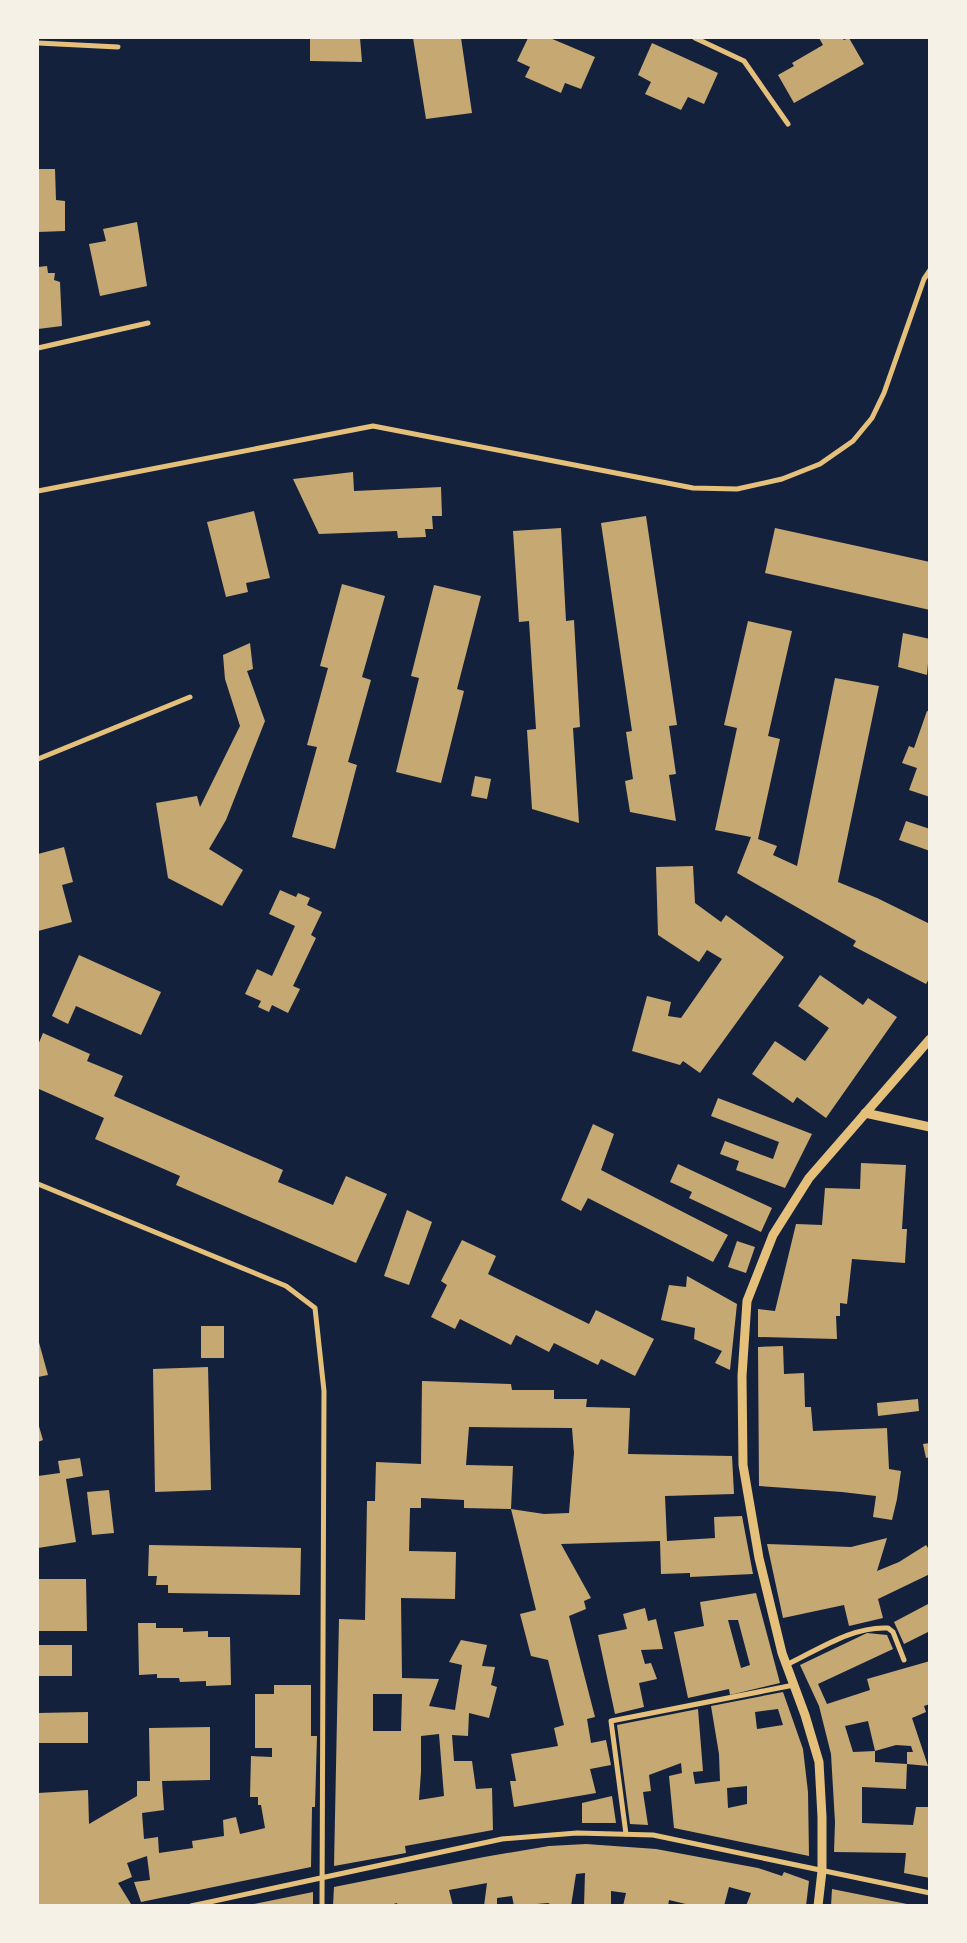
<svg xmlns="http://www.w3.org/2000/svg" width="967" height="1943" font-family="'PT Serif',serif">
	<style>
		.building { fill: #c6a872; fill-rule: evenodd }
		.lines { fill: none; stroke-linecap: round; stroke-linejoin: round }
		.minor { stroke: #e5c07b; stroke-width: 5 }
		.tertiary { stroke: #e5c07b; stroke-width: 9 }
	</style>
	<rect width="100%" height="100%" fill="#14213d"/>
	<g class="building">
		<path d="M310,38H360L362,62L310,61Z"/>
		<path d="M413,38H461L472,113L426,119Z"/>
		<path d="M528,38H550L595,57L581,89L565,83L561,93L525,77L530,67L517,61Z"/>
		<path d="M819,38H842L844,40L849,38L864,64L794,103L778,75L794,66L792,63L823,45Z"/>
		<path d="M652,43L718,73L704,104L688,97L681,110L645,94L651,82L638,75Z"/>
		<path d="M38,169H55L56,200L65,201V231L38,232Z"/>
		<path d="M137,222L147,286L100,296L89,244L106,241L103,229Z"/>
		<path d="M47,266L48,273H55L54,280L60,282L62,326L38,329V267Z"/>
		<path d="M353,472L354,491L441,487L442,516H432L433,529H425L426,537L398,538L397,531L319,534L293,479Z"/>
		<path d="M254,511L270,578L246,583L248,592L226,597L207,522Z"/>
		<path d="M646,516L677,725L669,726L676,774L669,775L676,821L630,812L625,781L633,779L626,732L632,731L601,523Z"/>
		<path d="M561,528L566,621L574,620L580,727L573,728L579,823L532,809L527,730L536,729L529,621L519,622L513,531Z"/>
		<path d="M775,528L930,562V610L765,573Z"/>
		<path d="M342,584L385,596L362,677L371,680L348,762L357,765L335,849L292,837L317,747L307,745L328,668L320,666Z"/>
		<path d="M434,585L481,596L457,689L464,691L441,783L396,772L419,678L411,676Z"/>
		<path d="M748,621L792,631L768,736L780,739L758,839L777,846L773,855L797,866L835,678L879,686L838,882L877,898L930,924V977L926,984L853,946L856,941L737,873L751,837L715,830L737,728L724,725Z"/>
		<path d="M903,633L930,639L927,675L898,667Z"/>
		<path d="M250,643L253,669L247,671L265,721L226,820L209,849L243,870L222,906L168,878L156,803L197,796L200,807L240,726L225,679L223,655Z"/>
		<path d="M927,711L930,712V797L909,790L917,768L902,763L909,746L914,748Z"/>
		<path d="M475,776L491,779L487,799L471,796Z"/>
		<path d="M906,821L930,829V851L899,840Z"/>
		<path d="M64,847L73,882L62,885L72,922L38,931V854Z"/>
		<path d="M693,866L695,903L721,922L726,915L784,957L700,1073L683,1061L680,1065L632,1051L647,996L671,1002L668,1016L681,1018L722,959L707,950L699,962L658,935L656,867Z"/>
		<path d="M280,890L296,897L298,893L310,898L307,905L322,912L311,935L316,938L293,986L300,989L288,1013L272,1005L269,1012L258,1007L261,1001L245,994L257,969L272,976L295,926L269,914Z"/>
		<path d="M79,955L161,992L141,1035L76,1006L68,1024L52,1016Z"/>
		<path d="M820,975L863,1005L868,998L897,1017L826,1118L797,1097L793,1103L752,1074L775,1041L805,1061L829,1028L798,1006Z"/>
		<path d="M43,1033L90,1054L87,1061L123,1076L114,1096L283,1170L278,1182L333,1205L346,1176L387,1194L356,1263L176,1185L180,1176L95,1139L104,1118L39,1089L38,1045Z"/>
		<path d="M718,1098L812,1134L785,1188L736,1170L739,1161L720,1154L725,1141L773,1159L779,1142L711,1116Z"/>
		<path d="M593,1124L614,1134L601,1170L728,1235L713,1262L588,1198L581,1211L561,1200Z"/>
		<path d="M861,1163L906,1165L902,1229H907L905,1263L852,1259L847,1304L840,1303V1316H836L837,1339L758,1337V1309L775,1311L796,1224L822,1225L825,1188L860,1189Z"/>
		<path d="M678,1164L772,1208L761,1232L689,1198L692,1192L670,1182Z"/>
		<path d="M407,1210L432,1222L409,1285L384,1276Z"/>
		<path d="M462,1240L496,1256L488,1274L589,1324L596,1310L654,1339L635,1376L601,1359L598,1365L554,1343L549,1352L516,1335L511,1345L460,1319L455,1329L431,1317L447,1285L441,1281Z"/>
		<path d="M737,1241L755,1247L746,1273L728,1267Z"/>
		<path d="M687,1276L737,1304L730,1370L715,1363L722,1351L694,1339L695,1328L661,1320L669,1285L686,1287Z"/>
		<rect x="201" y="1326" width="23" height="32"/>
		<path d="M38,1339L48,1375L38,1377Z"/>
		<path d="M783,1346L784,1374L804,1373L805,1407H811L813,1431L887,1428L889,1469L901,1471L897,1499L892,1520L873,1517L876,1496L842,1492L759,1486L758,1347Z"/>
		<path d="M208,1367L211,1490L155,1492L153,1369Z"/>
		<path d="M422,1381L511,1384L512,1390H554V1399H587L586,1407L630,1408L628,1454L732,1456L734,1494L665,1496L667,1541L715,1538L714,1517L742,1516L753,1574L690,1577V1573L661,1574L660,1541L561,1544L591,1598L584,1601L586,1609L569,1616L595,1717L587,1719L591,1743L606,1740L611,1765L590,1769L596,1793L514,1807L510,1781H516L511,1754L558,1746L554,1728L564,1725L548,1660L531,1656L520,1614L536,1610L511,1509L464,1508V1500L421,1498V1508H410L409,1551L456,1552L455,1599L401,1598L402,1678L439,1679L429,1706L455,1710L462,1665L449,1662L461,1640L487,1645L482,1666L495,1667L491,1685L497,1687L489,1718L469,1713L468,1736L452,1735L454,1761H472L476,1789L492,1788L493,1830L405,1846L406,1853L334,1866L339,1619L365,1620L367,1501H375L376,1462L421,1464ZM469,1427L572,1428L574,1453L569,1513L544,1514L511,1509L513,1466L466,1465ZM373,1694H402L401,1731H373ZM439,1734L444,1796L419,1800L421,1772V1736Z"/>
		<path d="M918,1399L919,1411L878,1416L877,1403Z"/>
		<path d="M38,1423L43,1440L38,1442Z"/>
		<path d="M930,1443V1457L926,1458L923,1444Z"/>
		<path d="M80,1458L83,1476L66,1479L76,1542L38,1548V1476L60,1473L58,1461Z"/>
		<path d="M109,1490L114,1533L92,1535L87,1492Z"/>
		<path d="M887,1538L877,1571L899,1562L926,1545L930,1551V1574L878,1599L883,1618L849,1626L844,1605L783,1618L767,1544L851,1547Z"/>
		<path d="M149,1545L301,1548L300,1595L168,1593V1585H156L157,1576H148Z"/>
		<path d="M38,1579H86L87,1631H38Z"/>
		<path d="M756,1593L780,1683L730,1695L729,1689L688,1698L674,1632L704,1626L700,1602ZM728,1620H738L750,1665L741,1668Z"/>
		<path d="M930,1603V1631L904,1644L894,1622Z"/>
		<path d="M645,1608L648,1621L656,1619L663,1649L641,1650L645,1664L651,1663L657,1679L639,1683L644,1707L615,1714L598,1635L627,1629L623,1614Z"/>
		<path d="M138,1623H156V1628H183V1632L208,1631V1637H230L231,1685L206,1686V1681L180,1682L179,1678H157V1674L139,1675Z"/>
		<path d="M867,1633L887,1635L893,1649L818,1684L827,1704L870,1690L867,1679L930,1661V1704L924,1706L926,1712L912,1718L928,1766L907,1764L906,1789L862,1787V1823L913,1825L916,1807H930V1878L904,1873L906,1853L834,1852L835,1822L831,1754L819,1706L800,1665ZM868,1721L875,1751L896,1745L911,1746L913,1752H907V1764L875,1762V1751L853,1752L845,1726Z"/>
		<rect x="38" y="1645" width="34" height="31"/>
		<path d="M274,1685H311V1736H317L315,1807H312L311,1867L141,1902L134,1882L150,1880L147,1856L127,1863L132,1877L118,1883L131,1904L38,1906V1793L88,1790L89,1824L137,1796V1781H150L149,1728L210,1727V1780L162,1781L164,1810L142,1813L144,1839L158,1837L159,1853L193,1848L192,1841L224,1836L223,1820L236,1817L240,1834L265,1828L261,1805H258V1797H250L251,1756L272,1757V1748H255V1694H274Z"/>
		<path d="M783,1692L803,1749L808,1792L809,1856L674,1828L669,1776L682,1773L681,1763L649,1775L651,1791L643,1792L648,1825L630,1824L617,1725L698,1709L703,1771L693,1772L695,1784L720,1781L719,1754L711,1706ZM778,1709L783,1725L757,1729L755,1712ZM747,1786V1804L728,1808L727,1788Z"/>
		<path d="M88,1712V1743H38V1713Z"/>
		<path d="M612,1796L616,1823H582V1803Z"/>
		<path d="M586,1844L656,1849L758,1868L782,1876L784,1872L809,1881L806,1906H746L751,1893L729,1887L724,1906H694L669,1900L668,1906H623L626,1893L611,1891V1906H584L585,1873L576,1874L571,1906H554L548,1903L514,1906L512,1896L497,1898V1906H484L487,1883L449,1890L453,1906H398L397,1903L387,1906H333L334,1887L484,1857L549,1846Z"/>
		<path d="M832,1889L912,1905V1906H831Z"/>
		<path d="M313,1892V1906H249V1905Z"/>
	</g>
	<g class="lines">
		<g class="minor">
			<path d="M695,38L744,61L788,124"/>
			<path d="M38,43L118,47"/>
			<path d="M38,348L148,323"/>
			<path d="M38,491L373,426L693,488L737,489L782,479L820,464L853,441L872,418L884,393L924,279L930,270"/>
			<path d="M38,759L190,697"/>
			<path d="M38,1184L286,1286L315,1308L324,1391L322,1906"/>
			<path d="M786,1665C818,1650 852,1626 888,1628L893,1632L904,1660"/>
			<path d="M626,1834L611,1721L794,1685"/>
			<path d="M191,1906L502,1839L577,1833L653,1835L930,1893"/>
		</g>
		<g class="tertiary">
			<path d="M865,1113L930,1127"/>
			<path d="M818,1906L822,1871V1817L819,1762L805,1715L782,1653L759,1558L743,1465L742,1376L747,1301L773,1235L809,1178L930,1039"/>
		</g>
	</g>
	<rect width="967" height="1943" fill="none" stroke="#f6f1e7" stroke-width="78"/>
</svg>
